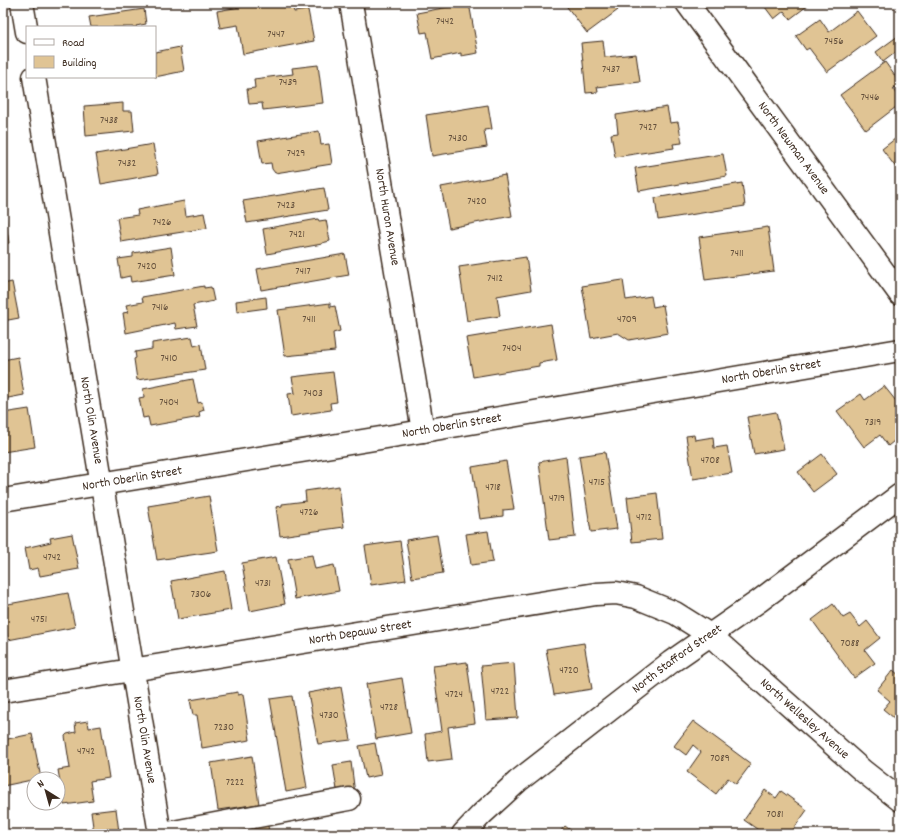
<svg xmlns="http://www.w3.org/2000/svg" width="903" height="837" font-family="Dekko,sans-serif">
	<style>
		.building { fill: #e0c494; stroke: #3b2a1e }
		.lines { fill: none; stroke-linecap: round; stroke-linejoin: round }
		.minor-casing { stroke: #3b2a1e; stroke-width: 25 }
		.minor { stroke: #fff; stroke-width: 22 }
		.labels { text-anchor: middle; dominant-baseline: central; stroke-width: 3; stroke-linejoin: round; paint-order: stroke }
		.number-label { font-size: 11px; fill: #64503c }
		.street-label { font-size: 13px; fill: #3b2a1e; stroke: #fff }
	</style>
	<rect width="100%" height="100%" fill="#fff"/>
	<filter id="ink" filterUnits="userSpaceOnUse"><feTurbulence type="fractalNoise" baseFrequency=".025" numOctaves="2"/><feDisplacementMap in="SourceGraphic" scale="8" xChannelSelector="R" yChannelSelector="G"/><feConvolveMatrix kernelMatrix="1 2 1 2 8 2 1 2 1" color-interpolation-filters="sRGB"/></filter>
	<g filter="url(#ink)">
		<g class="building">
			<path d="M263,3H292L294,12L308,10L314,41L243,54L238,25L220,28L217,11Z"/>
			<path d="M469,3L478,53L461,56V53L432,59L427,32L421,33L417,13Z"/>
			<path d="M564,3H612L618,10L587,33Z"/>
			<path d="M762,3H811L790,19L784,11L774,19Z"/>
			<path d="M144,9L146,24L136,26L137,27H91L89,17Z"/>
			<path d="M857,11L876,36L827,72L809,48L806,50L796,36L820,19L829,32Z"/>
			<path d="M898,36L900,39V49L883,62L876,52Z"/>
			<path d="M603,41L605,57L636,54L640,82L597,87L598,92L586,93L581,43Z"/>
			<path d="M180,47L184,71L155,77V52Z"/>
			<path d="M885,62L900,83L893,89L900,100V104L866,130L840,95Z"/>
			<path d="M318,65L323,103L263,110L262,103L249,104L247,89L255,88L254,79L293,74L292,68Z"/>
			<path d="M123,103V111H132L134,131L86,136L84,106Z"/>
			<path d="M488,105L492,129L484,130L487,147L432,156L426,115Z"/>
			<path d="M667,107L670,123L678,122L682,143L673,144L674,148L615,157L611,134L618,133L616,115Z"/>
			<path d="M319,131L321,145L329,144L332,164L275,173L272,169L271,163L262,164L258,141Z"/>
			<path d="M900,135V173L882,149Z"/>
			<path d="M153,144L158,174L101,184L96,154Z"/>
			<path d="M723,154L727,176L639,191L635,168Z"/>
			<path d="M505,175L512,216L449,228L441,187Z"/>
			<path d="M742,183L745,206L658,220L655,198Z"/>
			<path d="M324,188L328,210L247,223L243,201Z"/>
			<path d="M184,201L186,216L204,213L207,228L121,242L117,218L138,215L137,210Z"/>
			<path d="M5,214L9,243L3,244V215Z"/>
			<path d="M318,219L319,221L326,220L330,241L322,243V244L267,254L263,229Z"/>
			<path d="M768,227L774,271L705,280L699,237Z"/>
			<path d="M171,247L175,275L131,282L130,276L121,278L118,259L133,257V253Z"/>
			<path d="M345,254L349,275L261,290L257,269Z"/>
			<path d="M526,257L531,290L497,296L500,316L467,321L459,267Z"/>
			<path d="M623,280L626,300L651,296L653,307L663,305L668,333L629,340L618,333L591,338L582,286Z"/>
			<path d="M12,282L19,318L3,321V284Z"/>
			<path d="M204,286V288L211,287L214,301L193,305L197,326L176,329L175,323L126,333L123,313L128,312L126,305L143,302L142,297Z"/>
			<path d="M266,297L267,308L237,312L236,301Z"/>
			<path d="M330,303V307L335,306L340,331L333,333L335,351L285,356L278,310Z"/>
			<path d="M551,324L557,360L539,363V366L473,377L466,338Z"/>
			<path d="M192,337L194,346L201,344L205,370L137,380L134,359L136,358L135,352L152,349V343Z"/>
			<path d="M18,357L24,395L3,399V360Z"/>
			<path d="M333,372L337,402L330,403L331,410L291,416L288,394L295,393L292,377Z"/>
			<path d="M193,379L198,403L202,402L204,410L199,412L200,417L150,426L148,417L143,418L139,398L144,397L143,389Z"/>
			<path d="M884,386L900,406V436L888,446L880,435L864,447L837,411L861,394L865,400Z"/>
			<path d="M29,409L35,447L3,452V413Z"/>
			<path d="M776,412L784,449L754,454L747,417Z"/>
			<path d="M694,435L695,440L713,437L714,448L727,446L732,473L693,479L686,436Z"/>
			<path d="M605,452L617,529L591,532L579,456Z"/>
			<path d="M822,454L837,474L813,492L798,472Z"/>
			<path d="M566,457L575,537L549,540L539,462Z"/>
			<path d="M506,461L514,509L503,510V516L480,519L472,467Z"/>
			<path d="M339,486L344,527L280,536L276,507L282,506V504L306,501L305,491Z"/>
			<path d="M657,493L662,539L632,542L627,497Z"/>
			<path d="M209,496L218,551L157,560L148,506Z"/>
			<path d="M488,531L493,562L471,565L466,534Z"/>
			<path d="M72,534L79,569L40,576L38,568L29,570L25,548L51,542L50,538Z"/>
			<path d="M437,535L443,573L412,578L406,540Z"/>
			<path d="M400,541L406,580L371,585L365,546Z"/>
			<path d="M312,555L315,569L334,565L339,591L295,599L288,559Z"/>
			<path d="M276,557L285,604L250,611L242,563Z"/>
			<path d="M225,571L231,610L178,619L171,581Z"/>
			<path d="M68,593L75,627L8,640L3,612V605Z"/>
			<path d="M833,604L843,618L850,614L860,627L867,621L880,638L865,650L875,663L854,678L812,620Z"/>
			<path d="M584,643L592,689L554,695L546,649Z"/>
			<path d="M467,662L475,723L448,727L452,759L428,762L425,734L442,731L433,666Z"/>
			<path d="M514,663L518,718L486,720L481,666Z"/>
			<path d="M893,670L900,676V723L883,709L890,701L877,690Z"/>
			<path d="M402,678L411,733L376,739L366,684Z"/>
			<path d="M341,687L351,740L318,744L308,693Z"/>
			<path d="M238,692V695L243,694L250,740L202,748L197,715H193L190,700Z"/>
			<path d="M292,696L307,788L286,792L270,699Z"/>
			<path d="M88,721L89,728L101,726L109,778L90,781L93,801L64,805L58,770L70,768L65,736L67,734L76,732L75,723Z"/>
			<path d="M693,721L751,764L736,784L728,778L716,794L687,772L701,752L693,745L686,755L674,746Z"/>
			<path d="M32,734L41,778L3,786V740Z"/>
			<path d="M375,743L381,775L366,778L359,746Z"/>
			<path d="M252,756L259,804L218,810L211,763Z"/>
			<path d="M351,762L355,794L338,796L333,765Z"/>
			<path d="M765,790L776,798L781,791L807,810L790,834H764L744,820Z"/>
			<path d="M116,809L119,832L94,834L91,812Z"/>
			<path d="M268,825L269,834H226L225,832Z"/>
			<path d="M565,826L576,834H558Z"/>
		</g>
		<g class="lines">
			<defs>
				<g id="minor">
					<path d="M22,3L27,32"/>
					<path id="s1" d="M351,3L423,431"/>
					<path id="s2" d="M687,3L900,294"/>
					<path id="s3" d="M34,77L160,834"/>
					<path id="s4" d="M3,500L423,431L900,350"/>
					<path id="s5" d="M3,691L596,594L616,593L636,597L675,613L710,635L863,771L900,800"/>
					<path d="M163,834L349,799"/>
					<path id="s6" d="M463,834L482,814L518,781L671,662L759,601L900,495"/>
				</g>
			</defs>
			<use href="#minor" class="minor-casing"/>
			<use href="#minor" class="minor"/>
		</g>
	</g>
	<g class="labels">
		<g class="number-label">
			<text x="445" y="22">7442</text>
			<text x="276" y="35">7447</text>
			<text x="834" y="42">7456</text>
			<text x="611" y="70">7437</text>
			<text x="288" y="83">7439</text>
			<text x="870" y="98">7446</text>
			<text x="109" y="121">7438</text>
			<text x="648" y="128">7427</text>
			<text x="458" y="139">7430</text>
			<text x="296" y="154">7429</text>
			<text x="127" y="164">7432</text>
			<text x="477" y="202">7420</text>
			<text x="286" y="206">7423</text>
			<text x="162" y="223">7426</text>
			<text x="297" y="235">7421</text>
			<text x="737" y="254">7411</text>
			<text x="147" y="267">7420</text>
			<text x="303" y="272">7417</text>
			<text x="495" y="279">7412</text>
			<text x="160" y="308">7416</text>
			<text x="309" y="320">7411</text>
			<text x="627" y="320">4709</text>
			<text x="512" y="349">7404</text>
			<text x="169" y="359">7410</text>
			<text x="313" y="394">7403</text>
			<text x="169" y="403">7404</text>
			<text x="873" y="423">7319</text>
			<text x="710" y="461">4708</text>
			<text x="597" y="483">4715</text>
			<text x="493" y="488">4718</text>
			<text x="557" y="499">4719</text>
			<text x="309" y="513">4726</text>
			<text x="644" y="518">4712</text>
			<text x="52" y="558">4742</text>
			<text x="263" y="584">4731</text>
			<text x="201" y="595">7306</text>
			<text x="39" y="620">4751</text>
			<text x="850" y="644">7088</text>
			<text x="569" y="671">4720</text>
			<text x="500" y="692">4722</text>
			<text x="454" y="695">4724</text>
			<text x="389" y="708">4728</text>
			<text x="329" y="716">4730</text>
			<text x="224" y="728">7230</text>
			<text x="86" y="752">4742</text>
			<text x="720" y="759">7089</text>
			<text x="235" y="783">7222</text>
			<text x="775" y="815">7081</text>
		</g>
		<g class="street-label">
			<text stroke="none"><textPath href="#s2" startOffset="180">North Newman Avenue</textPath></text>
			<text stroke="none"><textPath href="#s1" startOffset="217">North Huron Avenue</textPath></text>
			<text stroke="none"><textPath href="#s4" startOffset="779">North Oberlin Street</textPath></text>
			<text stroke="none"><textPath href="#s3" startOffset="348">North Olin Avenue</textPath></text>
			<text stroke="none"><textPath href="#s4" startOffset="455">North Oberlin Street</textPath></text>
			<text stroke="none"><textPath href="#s4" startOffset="131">North Oberlin Street</textPath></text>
			<text stroke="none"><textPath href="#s5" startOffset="362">North Depauw Street</textPath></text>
			<text stroke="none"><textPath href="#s6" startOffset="277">North Stafford Street</textPath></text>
			<text stroke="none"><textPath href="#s5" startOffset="851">North Wellesley Avenue</textPath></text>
			<text stroke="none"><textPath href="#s3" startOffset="672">North Olin Avenue</textPath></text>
		</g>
	</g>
	<rect width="903" height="837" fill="none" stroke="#fff" stroke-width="16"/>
	<rect x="8" y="8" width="887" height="821" fill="none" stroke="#3b2a1e" stroke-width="1.5" filter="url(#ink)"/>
	<rect x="26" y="26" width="130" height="52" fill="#ffffff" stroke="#b1aaa5"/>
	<rect x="34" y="39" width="20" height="6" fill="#ffffff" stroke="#b1aaa5"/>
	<text x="62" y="46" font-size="12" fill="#3b2a1e">Road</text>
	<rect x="34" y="56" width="20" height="12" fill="#e0c494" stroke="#b1aaa5"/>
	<text x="62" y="66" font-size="12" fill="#3b2a1e">Building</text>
	<g transform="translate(46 791) rotate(323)"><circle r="19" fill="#ffffff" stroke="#b1aaa5"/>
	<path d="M0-3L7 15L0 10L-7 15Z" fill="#3b2a1e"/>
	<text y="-6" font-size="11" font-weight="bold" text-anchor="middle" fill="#3b2a1e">N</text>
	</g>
</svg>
